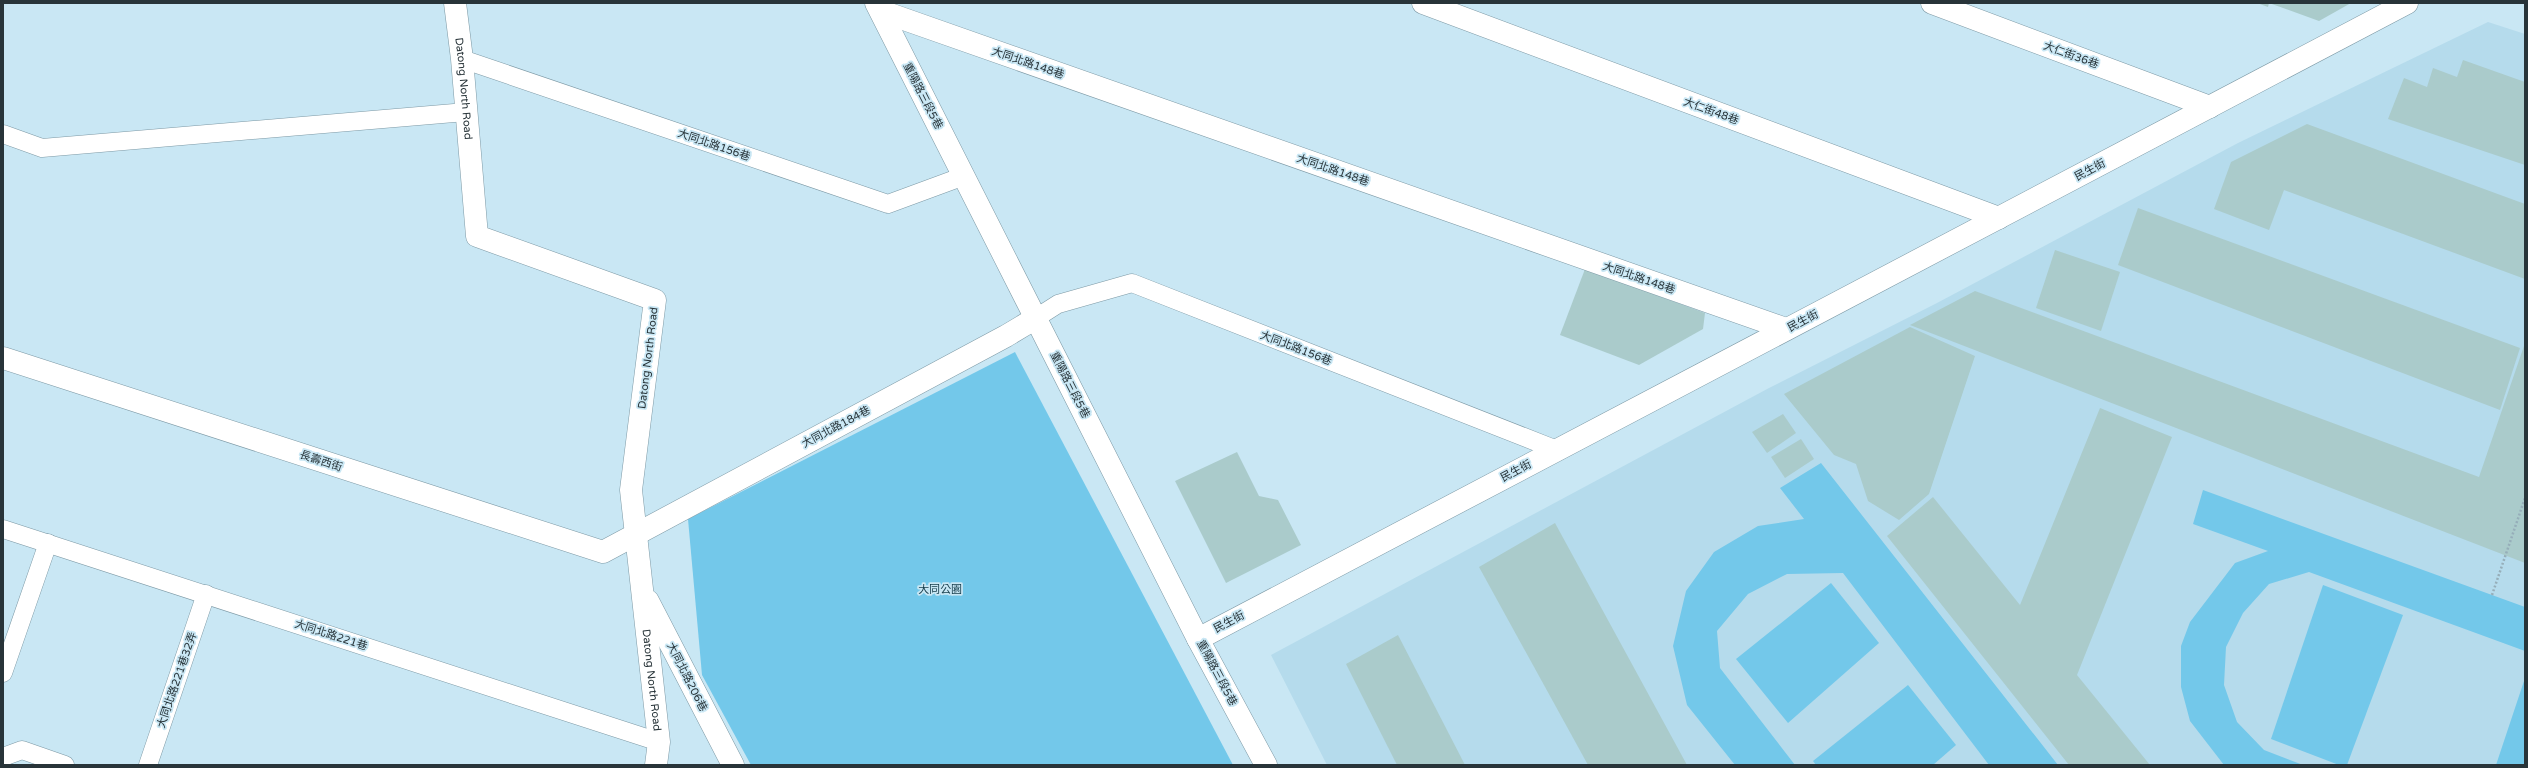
<svg xmlns="http://www.w3.org/2000/svg" width="2528" height="768" font-family="'Varela Round','Noto Sans TC',sans-serif">
	<style>
		.built { fill: #b5dbec }
		.green { fill: #73c8ea }
		.building { fill: #aacbcb }
		.lines { fill: none; stroke-linecap: round; stroke-linejoin: round }
		.service-casing { stroke: #7d99a5; stroke-width: 19 }
		.minor-casing { stroke: #7d99a5; stroke-width: 23 }
		.tertiary-casing { stroke: #7d99a5; stroke-width: 23 }
		.path { stroke: #96aeb9; stroke-width: 2.5; stroke-dasharray: 2 2; stroke-linecap: butt }
		.service { stroke: #fff; stroke-width: 18 }
		.minor { stroke: #fff; stroke-width: 22 }
		.tertiary { stroke: #fff; stroke-width: 22 }
		.labels { text-anchor: middle; dominant-baseline: central; stroke-width: 3.5; stroke-linejoin: round; paint-order: stroke }
		.street-label { font-size: 11px; fill: #283439; stroke: #c9e7f4 }
		.park-label { font-size: 11px; fill: #133a49; stroke: #c9e7f4 }
	</style>
	<rect width="100%" height="100%" fill="#c9e7f4"/>
	<path class="built" d="M2488,22L2525,34V765H1327L1271,655L1769,388L1937,303L2238,143Z"/>
	<g class="green">
		<path d="M1015,352L1233,765H751L702,675L688,519Z"/>
		<path d="M1821,463L2058,765H1989L1843,573L1787,574L1748,594L1717,631L1720,668L1795,765H1735L1687,705L1673,646L1686,591L1714,552L1758,526L1804,519L1780,488Z"/>
		<path d="M2203,490L2525,607V651L2309,572L2269,584L2243,613L2226,647L2224,685L2237,722L2264,750L2303,765H2224L2190,721L2181,687V646L2190,622L2235,563L2268,551L2193,524Z"/>
		<path d="M1831,583L1879,643L1788,723L1736,659Z"/>
		<path d="M2323,585L2403,615L2347,765H2339L2271,739Z"/>
		<path d="M2525,678V765H2496Z"/>
		<path d="M1908,685L1956,745L1933,765H1816L1813,761Z"/>
	</g>
	<g class="building">
		<path d="M2257,3H2351L2319,21L2269,3L2268,7Z"/>
		<path d="M2463,60L2525,82V165L2388,119L2404,78L2427,87L2433,68L2457,77Z"/>
		<path d="M2307,124L2525,204V279L2284,190L2269,230L2214,209L2231,162Z"/>
		<path d="M2138,208L2520,348L2500,410L2118,265Z"/>
		<path d="M2055,250L2120,272L2101,331L2036,308Z"/>
		<path d="M1585,269L1705,313L1703,329L1639,365L1560,335Z"/>
		<path d="M1975,291L2479,477L2525,343V563L1910,325Z"/>
		<path d="M1910,327L1975,356L1929,494L1899,520L1868,501L1856,464L1834,455L1784,394Z"/>
		<path d="M2100,408L2172,437L2077,675L2150,765H2069L1887,536L1933,497L2020,605Z"/>
		<path d="M1783,414L1796,433L1767,453L1752,432Z"/>
		<path d="M1801,439L1814,459L1785,478L1771,457Z"/>
		<path d="M1237,452L1259,496L1278,500L1301,545L1226,583L1175,481Z"/>
		<path d="M1555,523L1687,765H1588L1479,567Z"/>
		<path d="M1398,635L1465,765H1397L1346,664Z"/>
	</g>
	<g class="lines">
		<defs>
			<g id="service">
				<path d="M462,59L888,204L964,176"/>
				<path d="M3,134L42,148L466,112"/>
				<path d="M1036,318L1058,304L1132,283L1557,450"/>
				<path d="M3,529L659,742"/>
				<path d="M3,673L48,543"/>
				<path d="M3,757L22,750L65,765"/>
				<path d="M148,765L206,594"/>
			</g>
			<g id="minor">
				<path id="s1" d="M455,3L462,59L477,236L655,300L631,490L659,742L656,765"/>
				<path d="M1423,3L1999,218"/>
				<path d="M1932,3L2210,107"/>
				<path d="M881,11L1786,329"/>
				<path d="M3,358L603,552L1006,336L1036,318"/>
				<path d="M648,601L733,765"/>
				<path d="M1198,639L2407,3"/>
			</g>
			<path id="tertiary" d="M876,3L1198,639L1266,765"/>
		</defs>
		<use href="#service" class="service-casing"/>
		<use href="#minor" class="minor-casing"/>
		<use href="#tertiary" class="tertiary-casing"/>
		<path class="path" d="M2492,595L2525,498"/>
		<use href="#service" class="service"/>
		<use href="#minor" class="minor"/>
		<use href="#tertiary" class="tertiary"/>
	</g>
	<g class="labels">
		<g class="street-label">
			<text transform="translate(2071 55) rotate(20)">大仁街36巷</text>
			<text transform="translate(1028 63) rotate(19)">大同北路148巷</text>
			<text stroke="none"><textPath href="#s1" startOffset="86">Datong North Road</textPath></text>
			<text transform="translate(923 96) rotate(63)">重陽路三段5巷</text>
			<text transform="translate(1711 111) rotate(20)">大仁街48巷</text>
			<text transform="translate(714 145) rotate(19)">大同北路156巷</text>
			<text transform="translate(1333 170) rotate(19)">大同北路148巷</text>
			<text transform="translate(2090 170) rotate(-28)">民生街</text>
			<text transform="translate(1639 278) rotate(19)">大同北路148巷</text>
			<text transform="translate(1803 321) rotate(-28)">民生街</text>
			<text transform="translate(1296 348) rotate(21)">大同北路156巷</text>
			<text transform="translate(648 358) rotate(-83)">Datong North Road</text>
			<text transform="translate(1070 385) rotate(63)">重陽路三段5巷</text>
			<text transform="translate(836 427) rotate(-28)">大同北路184巷</text>
			<text transform="translate(321 461) rotate(18)">長壽西街</text>
			<text transform="translate(1516 471) rotate(-28)">民生街</text>
			<text transform="translate(1229 622) rotate(-28)">民生街</text>
			<text transform="translate(331 635) rotate(18)">大同北路221巷</text>
			<text transform="translate(1217 673) rotate(62)">重陽路三段5巷</text>
			<text transform="translate(687 677) rotate(63)">大同北路206巷</text>
			<text transform="translate(177 680) rotate(-71)">大同北路221巷32弄</text>
			<text stroke="none"><textPath href="#s1" startOffset="806">Datong North Road</textPath></text>
		</g>
		<g class="park-label">
			<text x="940" y="589">大同公園</text>
		</g>
	</g>
	<rect width="2528" height="768" fill="none" stroke="#283439" stroke-width="8"/>
</svg>
